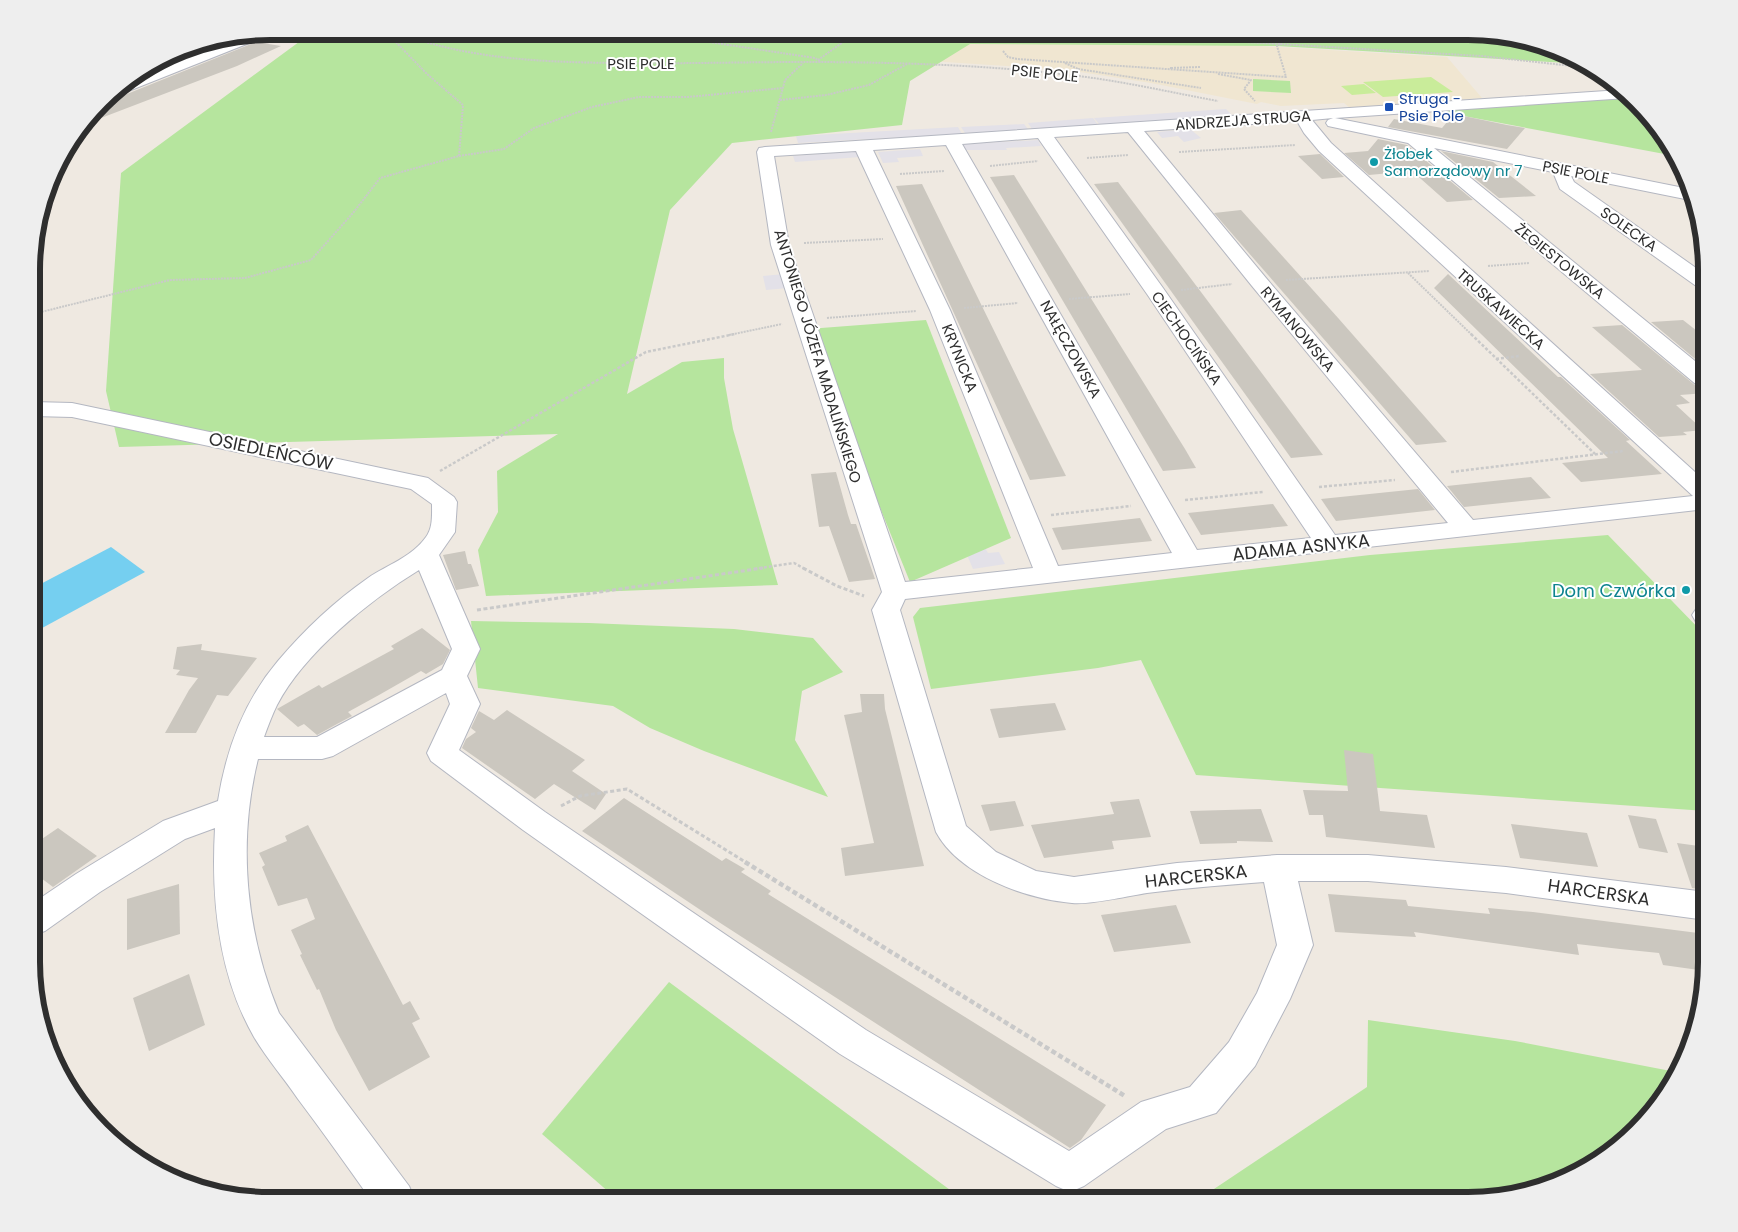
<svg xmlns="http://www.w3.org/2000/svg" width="1738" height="1232" font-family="Poppins,sans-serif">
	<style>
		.industrial { fill: #e3e1e8 }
		.education { fill: #f0e6d1 }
		.green { fill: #b6e59e }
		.pitch { fill: #c9ec9a }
		.water { fill: #75cff0 }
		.building { fill: #cbc7bf }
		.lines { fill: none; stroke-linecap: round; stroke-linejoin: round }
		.minor-casing { stroke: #b4b7c1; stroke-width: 2 }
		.path-far3 { stroke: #c9c9c9; stroke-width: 2; stroke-dasharray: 2 1; stroke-linecap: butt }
		.path-far2 { stroke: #c9c9c9; stroke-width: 2.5; stroke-dasharray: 3 2; stroke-linecap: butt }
		.path-far1 { stroke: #c9c9c9; stroke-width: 3; stroke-dasharray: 4 2.5; stroke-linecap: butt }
		.path { stroke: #c9c9c9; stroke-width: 4.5; stroke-dasharray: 5 3; stroke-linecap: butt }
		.minor { fill: #fff; fill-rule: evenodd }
		.transit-dot { fill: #1a4fb4; stroke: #fff; stroke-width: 2 }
		.culture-dot { fill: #0f9aa8; stroke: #fff; stroke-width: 2 }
		.labels { text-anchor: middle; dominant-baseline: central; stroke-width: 4; stroke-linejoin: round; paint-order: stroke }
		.far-street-label { font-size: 15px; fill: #2e2e2e; stroke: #fff }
		.far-transit-label { font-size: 15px; fill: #164399; stroke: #fff; text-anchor: start }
		.far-culture-label { font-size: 15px; fill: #0d838f; stroke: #fff; text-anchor: start }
		.street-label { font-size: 18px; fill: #2e2e2e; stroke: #fff }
		.culture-label { font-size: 18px; fill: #0d838f; stroke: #fff; text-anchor: end }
		.rim { fill: none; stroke: #2e2e2e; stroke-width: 6 }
	</style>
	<rect width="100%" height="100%" fill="#efe9e1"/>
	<g class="industrial">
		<path d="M1226,109L1233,116L1100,125L1094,118Z"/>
		<path d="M1093,118L1098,125L1032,129L1028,123Z"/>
		<path d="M1024,124L1028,129L965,133L961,127Z"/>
		<path d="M958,127L962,134L798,143L796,136Z"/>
		<path d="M1190,129L1201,138L1184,142L1178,136L1162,138L1157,132Z"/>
		<path d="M1038,140L1041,146L1006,148L1007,150H966L963,144Z"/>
		<path d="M920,149L923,156L897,158L899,162L883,163L878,152Z"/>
		<path d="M857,151L860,157L795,162L793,156Z"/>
		<path d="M784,274L788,288L766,290L763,276Z"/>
		<path d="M985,548L988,553L999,552L1005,564L973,569L965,550Z"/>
	</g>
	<path class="education" d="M919,32H1021L1447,57L1482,98L1350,108L1344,103L1281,106L1261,102L1257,104L1151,83L1067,70L914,60Z"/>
	<g class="green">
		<path d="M309,31L1483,32L1559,49L1585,64L1277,46L970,44L910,81L902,125L732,143L670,210L627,394L682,362L724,358V378L733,429L778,585L486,596L478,550L498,512L497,471L558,434L119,447L106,391L121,173L303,39Z"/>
		<path d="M1253,79L1290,81L1291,93L1253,91Z"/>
		<path d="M1628,98L1675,156L1453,114L1443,111Z"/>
		<path d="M926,320L1011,538L910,582L808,329Z"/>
		<path d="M1608,535L1706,636V811L1196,775L1141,660L1098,668L931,689L913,617L920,608L1370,555Z"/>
		<path d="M471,621L589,623L734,629L813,638L843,672L802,691L795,740L828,797L704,751L650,728L613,706L478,688Z"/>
		<path d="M669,982L965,1201L618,1200L542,1134Z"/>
		<path d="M1368,1020L1515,1041L1676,1072L1657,1107L1574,1176L1468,1201H1196L1367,1087Z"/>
	</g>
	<g class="pitch">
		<path d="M1431,77L1453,92L1383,97L1363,82Z"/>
		<path d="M1364,84L1376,93L1352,95L1341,86Z"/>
	</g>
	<path class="water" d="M111,547L145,572L33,633V588Z"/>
	<g class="building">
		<path d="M228,40L137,75L179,49Z"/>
		<path d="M256,42L281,46L237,66L88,123L107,98H117Z"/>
		<path d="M1454,114L1507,125L1525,128L1507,149L1388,127L1394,119L1442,128Z"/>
		<path d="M1378,139L1407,145L1473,200L1447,202L1412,171L1369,175L1344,153L1368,151Z"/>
		<path d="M1441,151L1493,162L1536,196L1499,198Z"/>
		<path d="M1320,154L1344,177L1322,179L1298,156Z"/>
		<path d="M1014,175L1185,449L1196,468L1163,471L990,177Z"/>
		<path d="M1118,182L1201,292L1323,455L1291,458L1094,184Z"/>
		<path d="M922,184L1032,408L1066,476L1030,480L896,186Z"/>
		<path d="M1241,210L1339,319L1447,442L1416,445L1214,213Z"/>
		<path d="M1448,274L1558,377H1561L1630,440L1626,441L1662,474L1581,482L1562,463L1608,458L1434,288Z"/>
		<path d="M1683,320L1706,338V368L1651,322Z"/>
		<path d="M1622,325L1697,387L1706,390V393L1680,395L1690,403L1676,405L1703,430L1683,432L1687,435L1659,437L1590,374L1642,370L1592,327Z"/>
		<path d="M836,472L848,515L851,524H856L875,579L849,582L829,526L819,527L811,474Z"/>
		<path d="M1531,477L1551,498L1464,507L1447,486Z"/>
		<path d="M1418,489L1435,510L1336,521L1321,499Z"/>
		<path d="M1273,504L1288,526L1201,535L1188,513Z"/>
		<path d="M1140,518L1152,541L1062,550L1052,528Z"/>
		<path d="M465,551L468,564H471L479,586L456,590L443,555Z"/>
		<path d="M422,628L450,650L443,664L426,674L421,671L379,695L348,712L352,716L337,724L317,735L304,724L298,727L277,709L319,685L322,688L394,649L391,646Z"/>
		<path d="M202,644L201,650L257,658L228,696L217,695L196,733H165L189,690L198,678L176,675L180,670L173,669L177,647Z"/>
		<path d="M860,694H884L885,709L924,866L845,876L841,848L874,843L844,715L862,712Z"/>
		<path d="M1055,703L1066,730L999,738L990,709Z"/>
		<path d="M507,710L585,760L572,771L606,794L595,810L554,784L535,799L462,748L466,739L476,732L471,728L479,711L494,720Z"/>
		<path d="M1344,750L1373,754L1380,811L1427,815L1435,848L1326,837L1323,815H1309L1303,790L1348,791Z"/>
		<path d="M624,798L722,861L726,858L745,869L741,872L771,891L768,894L1106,1105L1081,1140L1070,1148L990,1097L711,917L582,831Z"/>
		<path d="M1139,799L1151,837L1112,841L1114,849L1044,858L1031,825L1114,814L1110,802Z"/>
		<path d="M1015,801L1024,826L990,831L981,805Z"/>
		<path d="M1261,809L1273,842L1237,841V843L1200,844L1190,811Z"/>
		<path d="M1628,815L1656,819L1668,853L1639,848Z"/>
		<path d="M1511,824L1587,833L1598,867L1520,858Z"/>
		<path d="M308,825L403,1005L410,1001L420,1019L412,1023L430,1057L369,1091L336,1030L319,989L317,990L300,955L302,954L291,930L315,919L307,898L278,906L262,867L265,865L259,853L287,841L285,836Z"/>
		<path d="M58,828L97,856L53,887L33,872V845Z"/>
		<path d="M1677,843L1706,847V890L1692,888Z"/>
		<path d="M179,884L180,934L127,950V899Z"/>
		<path d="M1328,894L1406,900L1408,906L1490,914L1488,908L1533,912L1706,934V971L1663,965L1659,953L1620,949L1577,944L1579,955L1414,932L1416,937L1335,932Z"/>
		<path d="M1176,905L1191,943L1114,952L1101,915Z"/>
		<path d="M189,974L205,1025L149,1051L133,998Z"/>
	</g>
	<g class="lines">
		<defs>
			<g id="minor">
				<path d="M268,32L267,36L116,96L108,97L113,91L128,81L240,37Z"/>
				<path d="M1621,90L1627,98L1335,118L1689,189L1691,200H1690L1571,176L1574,182L1706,275V290L1699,288L1560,189L1553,172L1434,148L1706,370V388L1698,386L1408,143L1328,126L1326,123L1328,120L1333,118L1312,120L1331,143L1706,482V509L905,599L900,610L966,826L996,852L1036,871L1074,877L1177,863L1277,855H1368L1506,867L1706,892V920L1506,893L1368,881H1298L1313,945L1290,999L1255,1066L1216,1113L1166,1129L1084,1186L1070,1192L1056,1186L840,1054L523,830L431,761L427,753L450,704L446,693L333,756L322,759H258C237,844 246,933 279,1013L409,1186L415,1200H371C347,1166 323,1132 298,1099C284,1078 267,1059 254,1037C218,974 211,899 215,828L185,839L100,892L45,931L33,935V903L76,874L163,821L218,801C226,750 244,701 278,661C304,630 335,601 368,578C387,565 412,557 426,537C433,528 432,515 432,504L411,489L72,417L33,416V402L72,403L428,478L454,497L457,502L455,532L439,555L480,649L467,676L480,704L459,750L545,812L866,1030L1069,1151L1141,1102L1190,1087L1229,1042L1257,993L1277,945L1264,882C1225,885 1186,888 1147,893C1128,896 1090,905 1072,903C1026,899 959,875 936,832L872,610L882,592L771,245L757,152L759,148L765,147ZM1297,121L1304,133L1319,151L1693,496L1473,520L1266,278L1144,131ZM1128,132L1252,286L1448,523L1335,535L1163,288L1054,137ZM1038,138L1147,294L1311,538L1197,550L962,144ZM946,145L1172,553L1058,566L950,310L873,150ZM856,151L930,310L1033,568L905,582L789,245L774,156ZM419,570L452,649L442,670L317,737H264C268,726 272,715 277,705C304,653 370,600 419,570Z"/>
				<path d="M1706,606V625L1696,622L1692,615L1696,609Z"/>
			</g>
		</defs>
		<use href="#minor" class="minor-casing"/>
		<g class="path-far3">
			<path d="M393,31C465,59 538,62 615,63C677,64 740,62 803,62C897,62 993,65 1086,77C1131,83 1174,93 1218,101"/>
			<path d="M647,31L689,39L815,58L821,62"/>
			<path d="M1077,32L1481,56L1591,68"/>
			<path d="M1422,32L1520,40"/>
			<path d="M1003,51L1008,57L1017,59L1286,77L1277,46L1281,44L1273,32"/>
			<path d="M818,60L846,40L870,31"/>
			<path d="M1065,63L1078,69L1074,76"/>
			<path d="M1172,68H1170L1200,67"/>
			<path d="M1078,69L1201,88"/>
			<path d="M1218,74L1251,80L1244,89L1255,101"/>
			<path d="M780,100L826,95L869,85L907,64"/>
			<path d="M771,132L785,80L803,63"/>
			<path d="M1179,152L1295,145"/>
			<path d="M459,156L504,149L534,128L592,107L639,97H688L783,88"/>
			<path d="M1087,158L1128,155"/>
			<path d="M990,166L1038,161"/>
			<path d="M900,174L944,171"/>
			<path d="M1388,175L1421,172"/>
			<path d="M804,243L883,239"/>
			<path d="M1488,266L1529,263"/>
			<path d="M1408,273L1472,335"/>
			<path d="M1286,280L1429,271"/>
			<path d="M1181,290L1232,284"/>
			<path d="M1069,299L1130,294"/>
			<path d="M964,308L1018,303"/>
			<path d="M33,314L170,280L245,278L311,260L353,213L380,178L459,156L463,105L427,74L385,31"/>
			<path d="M827,318L916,311"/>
			<path d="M729,335L782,324"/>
		</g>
		<g class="path-far2">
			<path d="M1471,334L1595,454"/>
			<path d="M1496,359L1519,356"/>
			<path d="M440,471L646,352L735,334"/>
			<path d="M1451,472L1623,451"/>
			<path d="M1319,487L1395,480"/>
			<path d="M1185,500L1263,492"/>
			<path d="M1051,515L1131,506"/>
			<path d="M754,569L794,563L805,569"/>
		</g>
		<g class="path-far1">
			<path d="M803,568L837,586L864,596"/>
			<path d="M477,610L763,568"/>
			<path d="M561,806L580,796L627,789L747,863"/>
		</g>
		<path class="path" d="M745,862L1125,1096"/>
		<use href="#minor" class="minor"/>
	</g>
	<rect class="transit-dot" x="1384" y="102" width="10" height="10" rx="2.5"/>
	<g class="culture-dot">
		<circle cx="1374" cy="162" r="5"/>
		<circle cx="1686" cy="590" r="5"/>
	</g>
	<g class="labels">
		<g class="far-street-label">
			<text x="641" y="63">PSIE POLE</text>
			<text transform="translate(1045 73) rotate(6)">PSIE POLE</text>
			<text transform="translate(1243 120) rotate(-4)">ANDRZEJA STRUGA</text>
			<text transform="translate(1576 172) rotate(11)">PSIE POLE</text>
			<text transform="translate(1629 229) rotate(35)">SOLECKA</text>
			<text transform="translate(1560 261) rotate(39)">ŻEGIESTOWSKA</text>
			<text transform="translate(1501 309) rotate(42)">TRUSKAWIECKA</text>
			<text transform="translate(1298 329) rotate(50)">RYMANOWSKA</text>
			<text transform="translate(1187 338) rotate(55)">CIECHOCIŃSKA</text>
			<text transform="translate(1071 349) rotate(61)">NAŁĘCZOWSKA</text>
			<text transform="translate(818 356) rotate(73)">ANTONIEGO JÓZEFA MADALIŃSKIEGO</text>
			<text transform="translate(960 358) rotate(68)">KRYNICKA</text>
		</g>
		<g class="far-transit-label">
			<text x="1399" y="98">Struga -<tspan x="1399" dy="17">Psie Pole</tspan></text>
		</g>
		<g class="far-culture-label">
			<text x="1384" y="153">Żłobek<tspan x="1384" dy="17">Samorządowy nr 7</tspan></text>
		</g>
		<g class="street-label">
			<text transform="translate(271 451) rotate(12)">OSIEDLEŃCÓW</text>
			<text transform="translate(1301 547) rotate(-6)">ADAMA ASNYKA</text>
			<text transform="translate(1196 876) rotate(-6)">HARCERSKA</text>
			<text transform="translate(1599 892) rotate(8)">HARCERSKA</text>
		</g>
		<g class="culture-label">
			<text x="1676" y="590">Dom Czwórka</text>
		</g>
	</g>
	<path d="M0 0H1738V1232H0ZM270 40H1468A230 230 0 0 1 1698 270V962A230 230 0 0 1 1468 1192H270A230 230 0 0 1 40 962V270A230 230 0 0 1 270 40Z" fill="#eee" fill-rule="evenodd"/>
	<path class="rim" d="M270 40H1468A230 230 0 0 1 1698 270V962A230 230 0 0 1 1468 1192H270A230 230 0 0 1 40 962V270A230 230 0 0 1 270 40Z"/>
</svg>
